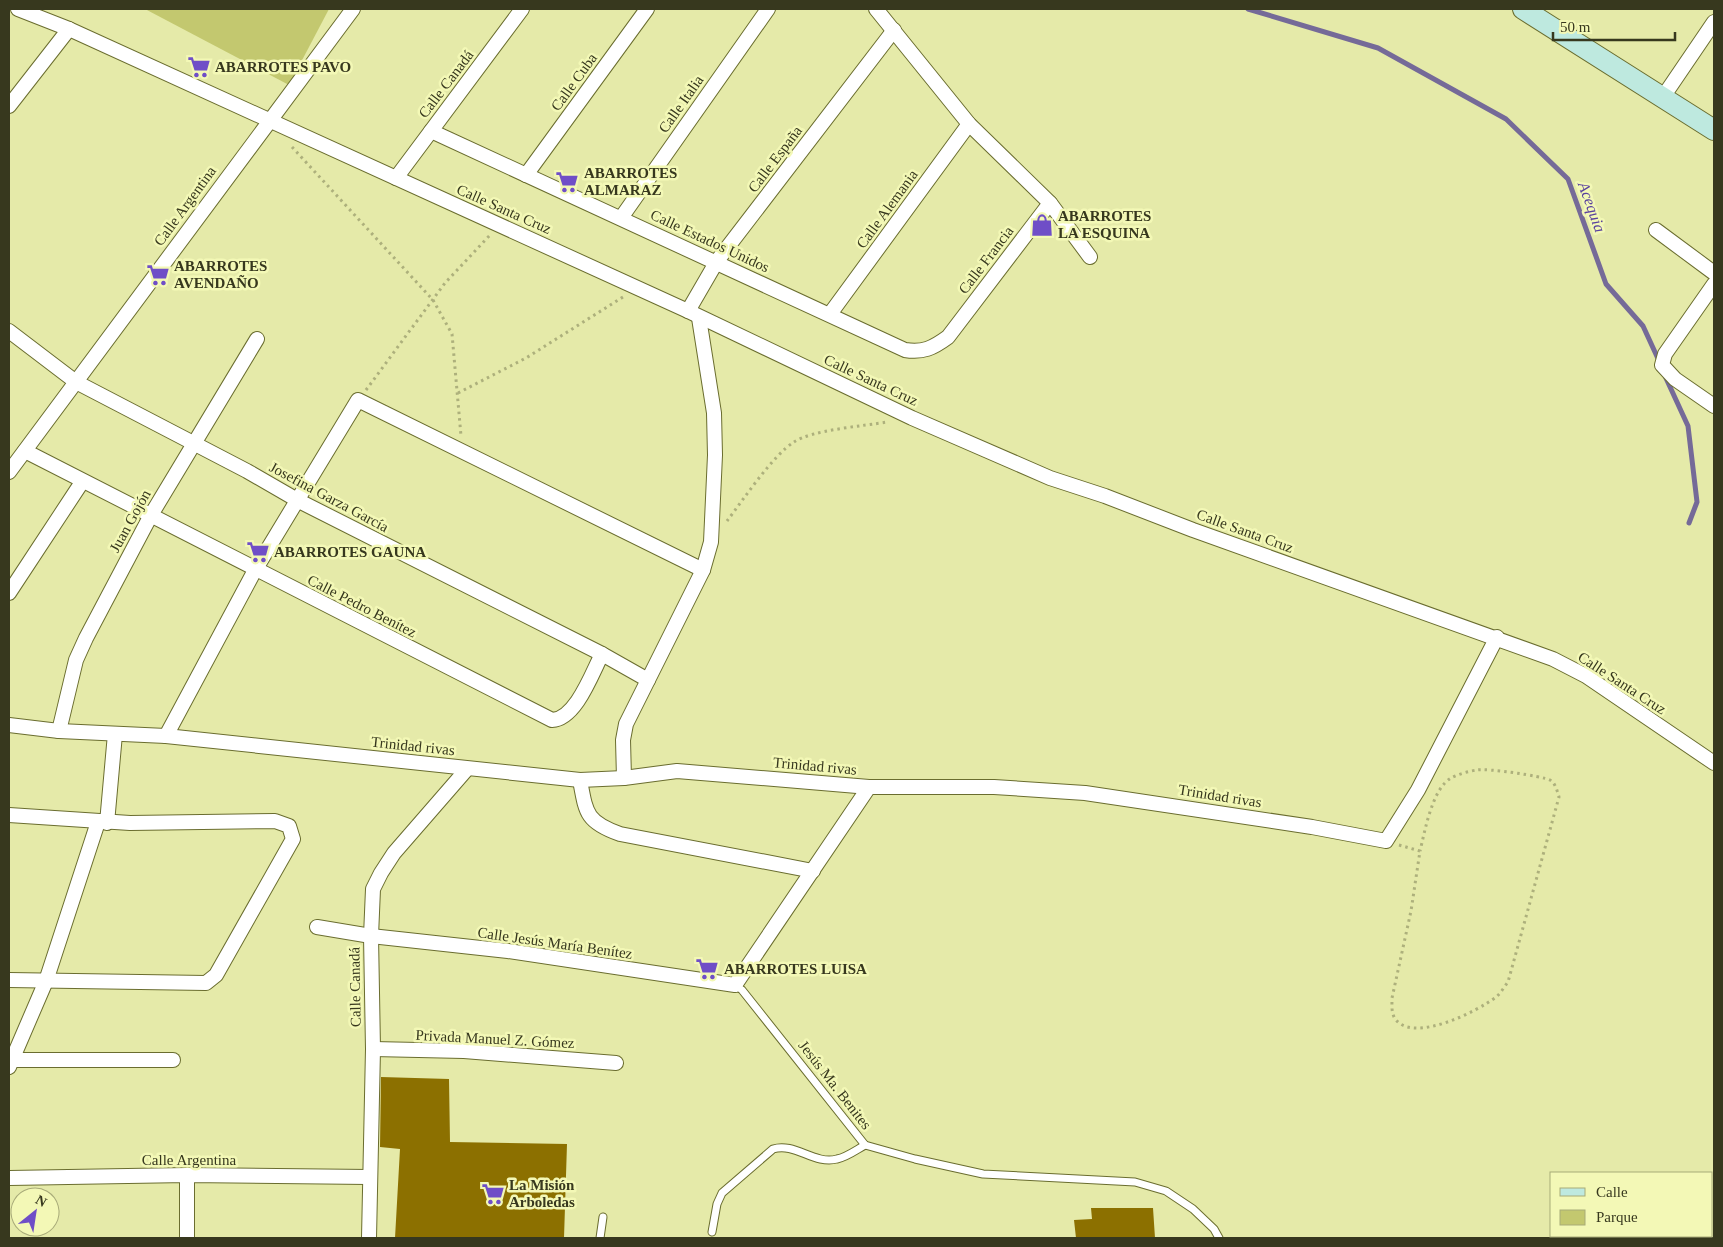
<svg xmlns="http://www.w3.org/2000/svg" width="1723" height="1247" font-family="Georgia,serif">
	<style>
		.green { fill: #c3c86f }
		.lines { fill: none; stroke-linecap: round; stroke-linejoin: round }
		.stream { stroke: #756a98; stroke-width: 5 }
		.building { fill: #8c7000 }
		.lane-casing { stroke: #6a6d2f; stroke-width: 9 }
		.street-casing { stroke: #6a6d2f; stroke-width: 16 }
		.secondary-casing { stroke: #6a6d2f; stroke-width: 22 }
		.path { stroke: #adb07c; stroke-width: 3; stroke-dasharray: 2.5 4; stroke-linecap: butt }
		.lane { stroke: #fff; stroke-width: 7 }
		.street { stroke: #fff; stroke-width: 14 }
		.secondary { stroke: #bee9df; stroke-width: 20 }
		.labels { text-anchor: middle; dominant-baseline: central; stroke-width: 5; stroke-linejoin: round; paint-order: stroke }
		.poi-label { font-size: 15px; font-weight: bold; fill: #37381e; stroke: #f3f8b6; text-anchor: start }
		.street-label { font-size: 15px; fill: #37381e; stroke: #f3f8b6 }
		.water-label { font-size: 16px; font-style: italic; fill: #59419e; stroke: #f3f8b6 }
	</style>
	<rect width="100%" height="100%" fill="#e5eaa9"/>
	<path class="green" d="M145,9H329L289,85Z"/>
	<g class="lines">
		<g class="stream">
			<path d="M1248,9L1378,48L1506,119L1568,179L1606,284L1643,326L1660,363"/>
			<path d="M1665,376L1688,426L1697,502L1689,523"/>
		</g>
	</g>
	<g class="building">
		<path d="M381,1077L449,1079L450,1142L567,1144L564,1238H395L400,1149L380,1147Z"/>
		<path d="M1091,1208H1153L1155,1238H1076L1074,1220L1092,1219Z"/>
	</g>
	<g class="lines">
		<defs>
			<g id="lane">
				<path d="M735,985L742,990L865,1145L915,1159L983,1174L1135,1182L1166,1191L1193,1209L1214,1229L1219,1238"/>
				<path d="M712,1232L717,1204L722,1193L773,1149C795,1142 814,1165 837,1159C847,1157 856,1150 865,1145"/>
				<path d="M600,1238L603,1217"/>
			</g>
			<g id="street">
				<path d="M18,9L69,29L688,311L912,418L1050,478L1105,496L1193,530L1553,659L1586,676L1714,763"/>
				<path d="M876,9L969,124L1050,203L1090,257"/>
				<path d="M1663,97L1714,22"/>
				<path d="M9,106L69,29"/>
				<path d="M431,131L905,350C923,353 933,348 948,337L1050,203"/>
				<path d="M526,175L647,9"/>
				<path d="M396,178L522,9"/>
				<path d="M621,218L768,9"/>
				<path d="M1656,230L1714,273"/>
				<path d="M1714,284L1665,354L1662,365L1675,379L1714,406"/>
				<path d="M688,311L717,261L894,30"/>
				<path d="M830,314L969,124"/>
				<path d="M9,331L76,382L247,471L299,501L602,654L648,680"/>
				<path d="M25,451L552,720C576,719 592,673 602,654"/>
				<path d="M9,472L353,9"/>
				<path d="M9,593L82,482"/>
				<path d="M9,725L59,731L166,736L580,780L624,778L677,771L869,787H994L1085,793L1312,827L1386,841L1418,790L1497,637"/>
				<path d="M59,731L76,660L86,638L151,515L257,339"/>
				<path d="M166,736L255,570L358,400L703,570"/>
				<path d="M624,778L623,740L626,724L703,570L711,542L715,455L714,413L699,318"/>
				<path d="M580,780C586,813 586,822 620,834L813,871"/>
				<path d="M9,815L130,823L275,821L289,826L293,839L216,975L206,983L9,980"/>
				<path d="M107,823L115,734"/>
				<path d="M317,927L371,936L508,951L735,985L869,787"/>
				<path d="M373,1049L464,1051L616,1063"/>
				<path d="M9,1060H173"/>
				<path d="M9,1067L46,981L98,822"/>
				<path d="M9,1178L187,1175L369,1177"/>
				<path d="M187,1238V1175"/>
				<path d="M369,1238L373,1049L371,936L373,889L381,873L394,853L467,769"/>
			</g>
			<path id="secondary" d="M1523,9L1714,130"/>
		</defs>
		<use href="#lane" class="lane-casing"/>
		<use href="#street" class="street-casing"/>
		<use href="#secondary" class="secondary-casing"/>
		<g class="path">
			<path d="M292,147L433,300L452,334L461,436"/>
			<path d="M366,390L445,283L490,235"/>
			<path d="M458,393L526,358L623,297"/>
			<path d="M727,521C743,500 773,455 794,442C811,430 864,426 887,422"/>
			<path d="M1399,845L1420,851L1411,911L1392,998C1392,1006 1391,1014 1396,1020C1415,1043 1478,1011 1496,997C1501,993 1504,987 1508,982L1559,797C1557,791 1556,784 1550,780C1542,776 1487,768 1477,770C1470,771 1458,774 1451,778C1432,789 1425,831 1420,851"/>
		</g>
		<use href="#lane" class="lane"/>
		<use href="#street" class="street"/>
		<use href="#secondary" class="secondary"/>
	</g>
	<defs>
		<symbol id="supermarket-bare" viewBox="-9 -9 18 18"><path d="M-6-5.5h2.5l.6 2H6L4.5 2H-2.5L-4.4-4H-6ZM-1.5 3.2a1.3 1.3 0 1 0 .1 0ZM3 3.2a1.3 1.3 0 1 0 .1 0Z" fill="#6f4ec7" stroke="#f3f8b6" stroke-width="2.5" paint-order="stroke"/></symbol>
		<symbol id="shop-bare" viewBox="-9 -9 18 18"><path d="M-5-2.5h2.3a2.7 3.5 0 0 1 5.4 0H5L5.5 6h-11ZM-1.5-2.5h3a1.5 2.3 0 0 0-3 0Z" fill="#6f4ec7" stroke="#f3f8b6" stroke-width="2.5" paint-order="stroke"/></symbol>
	</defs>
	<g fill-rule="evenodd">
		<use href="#supermarket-bare" x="183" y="51" width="32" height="32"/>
		<use href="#supermarket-bare" x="551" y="166" width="32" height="32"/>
		<use href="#shop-bare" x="1026" y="209" width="32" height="32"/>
		<use href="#supermarket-bare" x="142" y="259" width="32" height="32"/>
		<use href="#supermarket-bare" x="242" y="536" width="32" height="32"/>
		<use href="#supermarket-bare" x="691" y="953" width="32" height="32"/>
		<use href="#supermarket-bare" x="477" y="1178" width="32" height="32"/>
	</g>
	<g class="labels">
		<g class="poi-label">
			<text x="215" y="67">ABARROTES PAVO</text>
			<text x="584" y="173">ABARROTES<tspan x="584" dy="17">ALMARAZ</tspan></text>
			<text x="1058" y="216">ABARROTES<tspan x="1058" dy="17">LA ESQUINA</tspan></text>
			<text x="174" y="266">ABARROTES<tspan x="174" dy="17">AVENDAÑO</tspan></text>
			<text x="274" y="552">ABARROTES GAUNA</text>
			<text x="724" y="969">ABARROTES LUISA</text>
			<text x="509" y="1185">La Misión<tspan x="509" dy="17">Arboledas</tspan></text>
		</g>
		<g class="street-label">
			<text transform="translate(574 82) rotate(-54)">Calle Cuba</text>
			<text transform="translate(446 84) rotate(-53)">Calle Canadá</text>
			<text transform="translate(681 104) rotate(-55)">Calle Italia</text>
			<text transform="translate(775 159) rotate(-53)">Calle España</text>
			<text transform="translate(185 206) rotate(-54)">Calle Argentina</text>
			<text transform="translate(504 209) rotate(24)">Calle Santa Cruz</text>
			<text transform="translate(887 209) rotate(-54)">Calle Alemania</text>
			<text transform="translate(710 241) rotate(25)">Calle Estados Unidos</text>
			<text transform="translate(986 260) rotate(-53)">Calle Francia</text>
			<text transform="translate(871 380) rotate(25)">Calle Santa Cruz</text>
			<text transform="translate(329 497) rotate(28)">Josefina Garza García</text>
			<text transform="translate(130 521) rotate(-61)">Juan Gojón</text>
			<text transform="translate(1245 531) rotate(20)">Calle Santa Cruz</text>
			<text transform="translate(362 606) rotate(27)">Calle Pedro Benítez</text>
			<text transform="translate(1622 683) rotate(33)">Calle Santa Cruz</text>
			<text transform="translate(413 746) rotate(6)">Trinidad rivas</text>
			<text transform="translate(815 766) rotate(5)">Trinidad rivas</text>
			<text transform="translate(1220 796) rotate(9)">Trinidad rivas</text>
			<text transform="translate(555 943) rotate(8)">Calle Jesús María Benítez</text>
			<text transform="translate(355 987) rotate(-91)">Calle Canadá</text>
			<text transform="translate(495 1039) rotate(3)">Privada Manuel Z. Gómez</text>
			<text transform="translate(835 1085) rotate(52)">Jesús Ma. Benites</text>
			<text x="189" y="1160">Calle Argentina</text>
		</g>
		<g class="water-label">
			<text transform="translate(1592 207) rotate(70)">Acequia</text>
		</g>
	</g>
	<rect width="1723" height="1247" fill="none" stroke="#37381e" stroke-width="20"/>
	<rect x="1550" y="1172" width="162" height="65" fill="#f3f8b6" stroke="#a8ab79"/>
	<rect x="1560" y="1188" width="25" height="8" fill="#bee9df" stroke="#a8ab79"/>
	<text x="1596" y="1197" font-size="15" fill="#37381e">Calle</text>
	<rect x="1560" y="1210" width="25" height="15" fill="#c3c86f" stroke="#a8ab79"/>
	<text x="1596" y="1222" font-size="15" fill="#37381e">Parque</text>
	<g transform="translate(35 1212) rotate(30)"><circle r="24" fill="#f3f8b6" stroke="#a8ab79"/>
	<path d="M0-4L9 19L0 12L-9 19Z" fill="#6f4ec7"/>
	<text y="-8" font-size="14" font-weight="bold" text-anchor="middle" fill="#37381e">N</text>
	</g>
	<path d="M1553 32v8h122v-8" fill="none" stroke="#37381e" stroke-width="2.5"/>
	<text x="1560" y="32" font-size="15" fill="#37381e" stroke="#f3f8b6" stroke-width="4" paint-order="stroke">50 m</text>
</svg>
